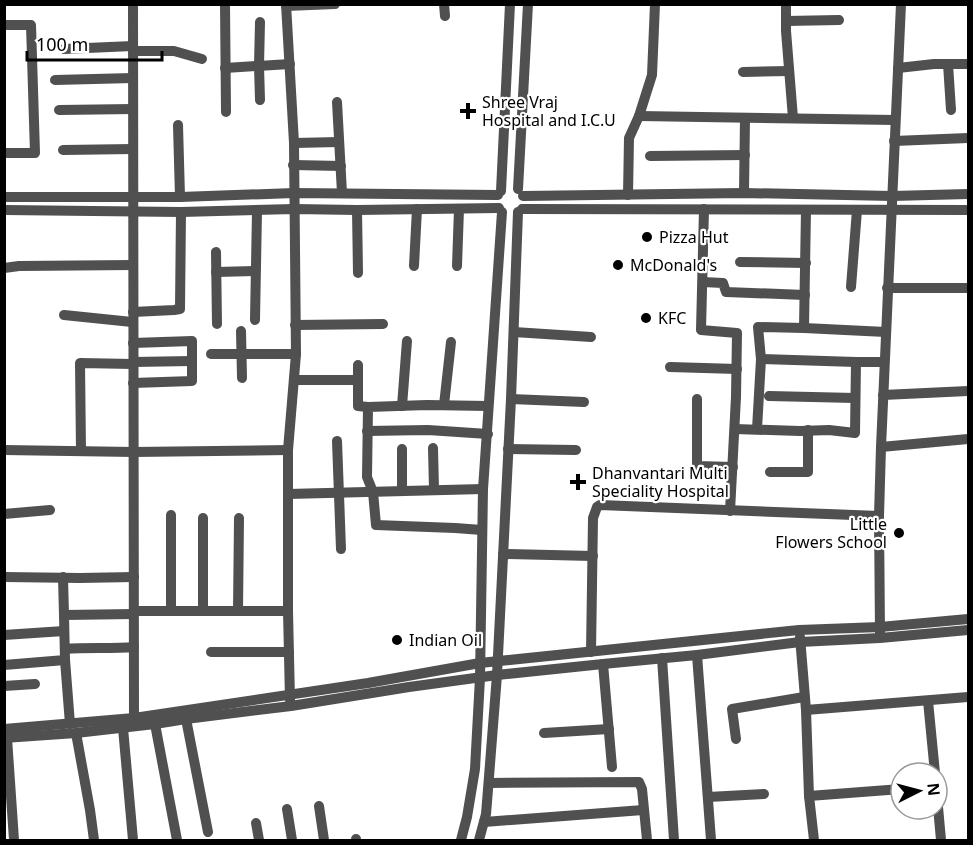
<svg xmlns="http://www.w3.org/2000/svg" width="973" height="845" font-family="'Noto Sans',sans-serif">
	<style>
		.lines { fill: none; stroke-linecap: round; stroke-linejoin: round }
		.minor { stroke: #505050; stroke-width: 10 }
		.poi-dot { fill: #000; stroke: #fff; stroke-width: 2 }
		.labels { text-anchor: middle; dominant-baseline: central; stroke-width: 4.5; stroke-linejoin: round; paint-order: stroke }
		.poi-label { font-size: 16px; fill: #000; stroke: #fff; text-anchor: start }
	</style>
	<rect width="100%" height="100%" fill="#fff"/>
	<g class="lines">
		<g class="minor">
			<path d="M133,4L134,724"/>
			<path d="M225,4L226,112"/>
			<path d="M286,4L294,143L296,354L288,450V611L290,700"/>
			<path d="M444,4L445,16"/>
			<path d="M786,4V31L793,118"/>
			<path d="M286,6L335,4"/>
			<path d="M786,21L839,20"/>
			<path d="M4,25H31L35,153H4"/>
			<path d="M64,49L133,46"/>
			<path d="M133,51H174L202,59"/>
			<path d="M948,64L951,110"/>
			<path d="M225,68L290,64"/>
			<path d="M898,68L934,64H968"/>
			<path d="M743,72L789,71"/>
			<path d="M55,80L133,78"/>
			<path d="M260,100L259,66L260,22"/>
			<path d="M337,102L342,193"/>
			<path d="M59,110L133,109"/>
			<path d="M639,116L895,120"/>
			<path d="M178,125L180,197"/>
			<path d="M894,141L968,138"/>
			<path d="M294,143L339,142"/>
			<path d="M63,150L133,149"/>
			<path d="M650,156L745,155"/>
			<path d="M293,165L341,166"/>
			<path d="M518,189L528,4"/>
			<path d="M501,191L510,4"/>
			<path d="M744,193L745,118"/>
			<path d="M628,195L629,138L639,116L652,75L655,4"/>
			<path d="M523,196L744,193L892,196L968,194"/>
			<path d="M4,197H180L294,193L498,195"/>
			<path d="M522,209L968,210"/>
			<path d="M704,209L701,330L737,333L736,397L730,511"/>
			<path d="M4,210L181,212L294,209L357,210L499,208"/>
			<path d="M357,210L358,273"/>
			<path d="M216,252L217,324"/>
			<path d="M740,262L806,263"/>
			<path d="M414,266L417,209"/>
			<path d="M457,266L459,209"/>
			<path d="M4,268L19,266L133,265"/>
			<path d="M216,272L255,271"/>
			<path d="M703,282L723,283L726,292L805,295"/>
			<path d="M851,287L857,210"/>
			<path d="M887,288H968"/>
			<path d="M133,312L174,310L180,309L181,212"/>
			<path d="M64,315L132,322"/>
			<path d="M255,320L257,211"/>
			<path d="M295,325L383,324"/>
			<path d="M804,328L886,332"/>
			<path d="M241,331L242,378"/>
			<path d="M514,332L591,337"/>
			<path d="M133,343L192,341V381L133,383"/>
			<path d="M211,354H296"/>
			<path d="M761,359L856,362"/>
			<path d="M133,362L192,361"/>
			<path d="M358,365V406L368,407"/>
			<path d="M670,367L737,369"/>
			<path d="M294,380H358"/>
			<path d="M883,395L968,391"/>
			<path d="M769,396L855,398"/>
			<path d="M511,399L584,402"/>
			<path d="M697,399V466L733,467"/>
			<path d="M444,405L451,342"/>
			<path d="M402,406L407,341"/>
			<path d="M735,429L800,431L829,430L855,433L856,362H884"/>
			<path d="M757,429L761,359L758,327L804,328L806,210"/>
			<path d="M367,431L428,430L488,434"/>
			<path d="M337,441L341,549"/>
			<path d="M881,447L968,439"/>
			<path d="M433,448L434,490"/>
			<path d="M402,449V491"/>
			<path d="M508,449L576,450"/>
			<path d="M4,450L134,452L288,450"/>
			<path d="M81,451L80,363L133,364"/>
			<path d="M770,472H808V430"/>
			<path d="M288,494L483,489"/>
			<path d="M4,514L50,510"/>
			<path d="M203,518V611"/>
			<path d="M482,530L455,528L376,525L373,492L367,477L368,407L427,405L488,406"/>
			<path d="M503,554L593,556"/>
			<path d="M4,577L80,578L134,577"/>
			<path d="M63,577L64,615"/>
			<path d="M134,611H288"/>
			<path d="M171,611V515"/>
			<path d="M238,611L239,518"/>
			<path d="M880,634L879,516L881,447L901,4"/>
			<path d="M4,635L64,631"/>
			<path d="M800,637L806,710L809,796L814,840"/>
			<path d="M65,649C88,647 111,649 134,647"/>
			<path d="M211,652H289"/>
			<path d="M591,652L593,518L597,507L600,505L879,516"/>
			<path d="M697,655L711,840"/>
			<path d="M662,658L674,840"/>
			<path d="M65,660L70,724"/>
			<path d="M603,664L612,767"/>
			<path d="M4,665L65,660L64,615L134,614"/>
			<path d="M4,686L35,684"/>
			<path d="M928,701L935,773"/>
			<path d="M806,710L968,697"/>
			<path d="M186,719L208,832"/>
			<path d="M155,724L177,840"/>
			<path d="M123,728L133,840"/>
			<path d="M4,729L134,718L368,683L480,663L799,630L880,627L968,619"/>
			<path d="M76,733L90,810L94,840"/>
			<path d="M544,733L609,729"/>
			<path d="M4,738L76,733L155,724L186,719L291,706L409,687L497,675L603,664L697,655L800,642L880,638L968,630"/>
			<path d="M7,738L14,840"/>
			<path d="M736,739L732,709L804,697"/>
			<path d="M489,783L639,782L642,789L647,840"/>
			<path d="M809,796L901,789"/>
			<path d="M937,796L941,840"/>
			<path d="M708,797L764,794"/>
			<path d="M319,806L324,840"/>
			<path d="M287,809L292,840"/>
			<path d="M484,822L643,810"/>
			<path d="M256,823L259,840"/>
			<path d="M356,839V840"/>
			<path d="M461,840L467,817L475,769L480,678L483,489L502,212"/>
			<path d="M479,840L486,814L487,802L497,675L511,399L518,212"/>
		</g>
	</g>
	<g class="poi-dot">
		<path d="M465 102h6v6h6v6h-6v6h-6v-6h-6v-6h6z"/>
		<circle cx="647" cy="237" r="6"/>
		<circle cx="618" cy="265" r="6"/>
		<circle cx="646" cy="318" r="6"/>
		<path d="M575 473h6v6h6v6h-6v6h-6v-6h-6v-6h6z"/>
		<circle cx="899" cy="533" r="6"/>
		<circle cx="397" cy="640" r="6"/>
	</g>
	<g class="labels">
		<g class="poi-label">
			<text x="482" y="102">Shree Vraj<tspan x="482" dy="18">Hospital and I.C.U</tspan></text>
			<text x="659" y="237">Pizza Hut</text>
			<text x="630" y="265">McDonald's</text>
			<text x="658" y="318">KFC</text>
			<text x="592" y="473">Dhanvantari Multi<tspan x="592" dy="18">Speciality Hospital</tspan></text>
			<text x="887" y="524" text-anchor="end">Little<tspan x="887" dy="18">Flowers School</tspan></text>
			<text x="409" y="640">Indian Oil</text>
		</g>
	</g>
	<rect width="973" height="845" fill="none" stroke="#000000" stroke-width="12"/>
	<g transform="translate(919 791) rotate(84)"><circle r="28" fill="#ffffff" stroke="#999999" stroke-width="1.5"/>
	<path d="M0-4.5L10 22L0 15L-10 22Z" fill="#000000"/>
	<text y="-9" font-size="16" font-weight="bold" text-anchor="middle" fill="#000000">N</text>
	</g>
	<path d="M27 51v9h135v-9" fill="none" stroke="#000000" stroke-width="3"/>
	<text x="36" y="51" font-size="18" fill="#000000" stroke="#ffffff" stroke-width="4.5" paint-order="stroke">100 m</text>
</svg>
